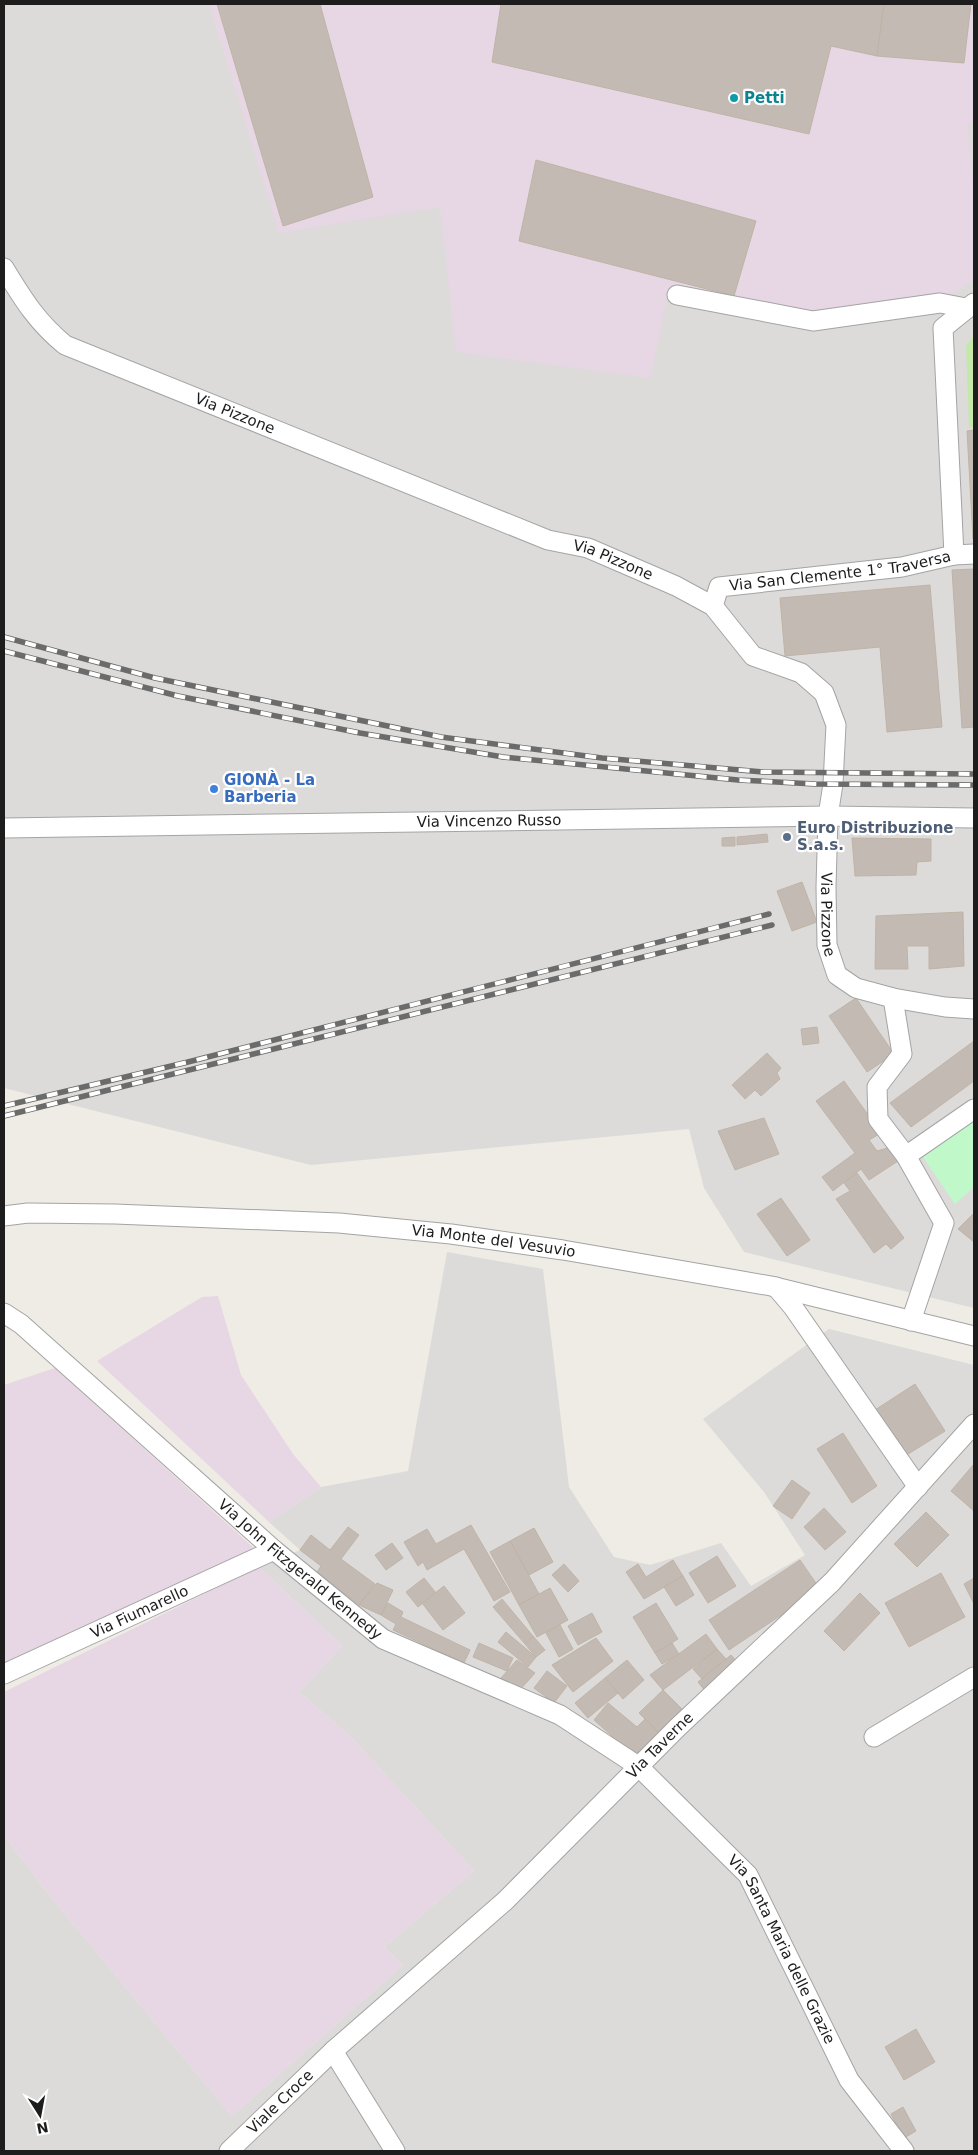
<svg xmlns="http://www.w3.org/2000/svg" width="978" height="2155" font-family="'DejaVu Sans',sans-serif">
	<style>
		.residential { fill: #dcdbda }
		.industrial { fill: #e7d6e3 }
		.grass { fill: #c4e8aa }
		.park { fill: #c1f8ca }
		.building { fill: #c3bbb3; stroke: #c0b3a6 }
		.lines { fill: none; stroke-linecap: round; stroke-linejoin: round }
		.minor-casing { stroke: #a4a4a4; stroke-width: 21 }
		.minor { stroke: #fff; stroke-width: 19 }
		.rail-casing { stroke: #6b6b6b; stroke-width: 5.5 }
		.rail { stroke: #fff; stroke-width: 4; stroke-dasharray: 11; stroke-linecap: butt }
		.culture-dot { fill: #0f9aa8; stroke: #fff; stroke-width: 2 }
		.shop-dot { fill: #3f7fe0; stroke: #fff; stroke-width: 2 }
		.service-dot { fill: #5c6f8a; stroke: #fff; stroke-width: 2 }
		.labels { text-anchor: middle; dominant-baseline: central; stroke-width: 4.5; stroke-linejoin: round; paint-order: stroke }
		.culture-label { font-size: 15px; font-weight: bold; fill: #0d838f; stroke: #fff; text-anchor: start }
		.street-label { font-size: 15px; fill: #1d1d1d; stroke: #fff }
		.shop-label { font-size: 15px; font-weight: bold; fill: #366cbe; stroke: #fff; text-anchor: start }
		.service-label { font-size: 15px; font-weight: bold; fill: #4e5e75; stroke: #fff; text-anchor: start }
	</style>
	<rect width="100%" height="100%" fill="#eeece4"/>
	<g class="residential">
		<path d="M4,4H974V1308L744,1252L704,1188L689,1129L311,1165L4,1088Z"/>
		<path d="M447,1252L543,1269L569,1487L614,1557L650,1565L721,1543L751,1586L805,1555L764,1492L703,1419L829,1329L974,1365V2151H4V1835L49,1895L232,2116L403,1965L384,1947L474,1871L350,1736L299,1692L342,1646L259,1567L300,1550L269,1522L321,1487L408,1471Z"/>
	</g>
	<g class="industrial">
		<path d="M209,4H974V123H967L974,190V280L947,298L876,306L799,311L668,290L651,378L456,352L440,207L279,233Z"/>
		<path d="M218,1296L241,1375L293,1454L321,1487L269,1522L97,1361L202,1297Z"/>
		<path d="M55,1368L256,1550L4,1665V1385Z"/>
		<path d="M259,1567L342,1646L299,1692L350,1736L474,1871L384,1947L403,1965L232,2116L49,1895L4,1835V1692Z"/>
	</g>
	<path class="grass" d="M974,335V427H969L966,346Z"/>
	<path class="park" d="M974,1121V1187L955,1204L921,1154Z"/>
	<g class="building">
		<path d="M217,4H320L373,197L283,226Z"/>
		<path d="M501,4H884L877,56L831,46L809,134L492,62Z"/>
		<path d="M884,4H971L964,63L877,56Z"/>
		<path d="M536,160L756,221L734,296L519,241Z"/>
		<path d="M974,430V538L973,539L967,431Z"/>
		<path d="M974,569V727L962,728L952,570Z"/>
		<path d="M930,585L942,727L887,732L880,647L785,656L780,598Z"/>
		<path d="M767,834L768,842L737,845V837Z"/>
		<path d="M735,837V846H722V838Z"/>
		<path d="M852,838L931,839V861L917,862L916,875L855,876Z"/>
		<path d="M802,882L817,922L792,931L777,891Z"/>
		<path d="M963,912L964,966L929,969V946H907L908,969H875L876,916Z"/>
		<path d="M856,998L894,1054L867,1072L829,1016Z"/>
		<path d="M817,1027L819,1043L803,1045L801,1029Z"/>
		<path d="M974,1041V1081L911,1127L890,1103Z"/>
		<path d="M767,1053L781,1068L777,1073L780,1079L761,1096L755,1090L745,1099L732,1085Z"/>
		<path d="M844,1081L881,1133L869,1140L877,1151L891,1147L898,1161L869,1180L861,1169L833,1191L822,1177L855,1153L816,1101Z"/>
		<path d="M764,1118L779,1154L735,1170L718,1131Z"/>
		<path d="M857,1173L904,1238L891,1249L886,1244L874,1253L836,1199L850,1191L844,1183Z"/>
		<path d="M781,1198L810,1240L787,1256L757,1214Z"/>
		<path d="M974,1213V1242L958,1229Z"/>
		<path d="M915,1384L945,1431L905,1456L875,1410Z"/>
		<path d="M843,1433L877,1486L852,1503L817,1449Z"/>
		<path d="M974,1464V1511L951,1491Z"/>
		<path d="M792,1480L810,1493L792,1519L773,1506Z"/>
		<path d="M824,1508L846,1532L825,1550L804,1527Z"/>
		<path d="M926,1512L949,1535L917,1567L894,1544Z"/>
		<path d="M471,1525L510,1592L494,1601L464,1549L427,1570L423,1562L418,1566L404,1542L427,1529L436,1544Z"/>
		<path d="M348,1527L359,1535L341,1559L375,1584L359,1605L317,1572L321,1566L300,1550L311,1535L330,1550Z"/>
		<path d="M534,1528L553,1562L529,1575L510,1541Z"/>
		<path d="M510,1541L539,1594L519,1605L490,1552Z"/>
		<path d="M392,1543L403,1558L386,1570L375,1555Z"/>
		<path d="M717,1556L736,1586L708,1603L689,1573Z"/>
		<path d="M673,1560L683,1576L644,1599L626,1572L638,1564L646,1577Z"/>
		<path d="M800,1560L820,1589L729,1650L709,1620Z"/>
		<path d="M564,1564L579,1581L568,1592L552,1575Z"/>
		<path d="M941,1573L965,1617L909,1647L885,1603Z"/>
		<path d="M683,1576L694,1595L676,1606L664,1587Z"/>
		<path d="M424,1578L436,1593L418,1607L406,1592Z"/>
		<path d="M974,1578V1604L964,1584Z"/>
		<path d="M377,1583L393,1590L381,1615L359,1605Z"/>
		<path d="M444,1586L465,1613L443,1630L422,1603Z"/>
		<path d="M550,1588L568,1620L537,1637L519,1605Z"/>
		<path d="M860,1593L880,1613L844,1651L824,1631Z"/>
		<path d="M502,1599L533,1636L525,1644L493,1607Z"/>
		<path d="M388,1603L403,1612L401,1617L470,1650L464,1663L393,1630L396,1624L381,1615Z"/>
		<path d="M656,1603L678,1639L655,1653L633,1617Z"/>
		<path d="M592,1613L602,1632L578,1645L568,1626Z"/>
		<path d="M560,1625L573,1649L559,1657L546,1633Z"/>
		<path d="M506,1632L536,1657L528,1667L498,1642Z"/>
		<path d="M706,1634L717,1649L663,1690L650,1675Z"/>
		<path d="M533,1636L545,1650L536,1657L525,1644Z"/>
		<path d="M596,1638L613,1661L573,1692L552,1665Z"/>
		<path d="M479,1643L513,1658L507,1671L473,1657Z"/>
		<path d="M672,1643L679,1654L662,1664L655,1653Z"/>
		<path d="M717,1649L726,1659L702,1679L693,1669Z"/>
		<path d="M731,1655L739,1664L706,1692L698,1682Z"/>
		<path d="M517,1660L535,1673L518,1692L501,1678Z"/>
		<path d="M627,1660L644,1680L623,1699L605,1678Z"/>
		<path d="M547,1671L567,1686L554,1703L534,1688Z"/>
		<path d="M605,1678L618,1693L588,1718L575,1703Z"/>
		<path d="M663,1690L686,1713L662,1736L639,1713Z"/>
		<path d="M608,1703L637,1727L645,1719L662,1736L638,1759L594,1720Z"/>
		<path d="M916,2029L935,2062L904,2080L885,2047Z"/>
		<path d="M903,2107L916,2131L904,2138L891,2114Z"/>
	</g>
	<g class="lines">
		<defs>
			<g id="minor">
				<path id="s1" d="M4,268C23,299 36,321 65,345L548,540L588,548L676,586L713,606L753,656L801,673L824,693L836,725L833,784L828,816L826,887L827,945L837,975L856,988L893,998L945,1007L974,1009"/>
				<path d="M677,295L813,321L940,303L966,308"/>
				<path d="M954,555L974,554"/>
				<path id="s2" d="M713,606L719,587L902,567L954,555L943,328L974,303"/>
				<path id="s3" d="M4,828L828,816L974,818"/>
				<path d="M893,998L902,1054L877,1087L878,1119L906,1156"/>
				<path id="s4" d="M4,1216L28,1213L115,1214L339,1223L451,1234L563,1250L771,1286L974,1336"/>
				<path d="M776,1287L793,1307L918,1487"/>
				<path id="s5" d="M4,1313L21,1324L274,1550L383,1639L560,1715L638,1766L748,1875L849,2080L904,2151"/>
				<path d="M911,1321L944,1223L906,1156L974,1109"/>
				<path id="s6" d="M4,1674L274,1550"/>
				<path d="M874,1737L974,1677"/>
				<path d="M333,2051L395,2151"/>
				<path id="s7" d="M229,2151L333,2051L505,1901L677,1728L832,1582L974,1424"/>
			</g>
		</defs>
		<use href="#minor" class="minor-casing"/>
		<use href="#minor" class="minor"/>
		<defs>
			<g id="rail">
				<path d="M4,637L155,678L441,737L602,758L763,772L974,774"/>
				<path d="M4,651L178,696L360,733L503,757L738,780L815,784L974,785"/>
				<path d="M4,1106L188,1062L769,914"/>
				<path d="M4,1116L772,925"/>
			</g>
		</defs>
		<use href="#rail" class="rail-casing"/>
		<use href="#rail" class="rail"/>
	</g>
	<circle class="culture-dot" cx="734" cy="98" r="5"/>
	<circle class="shop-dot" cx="214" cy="789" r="5"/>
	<circle class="service-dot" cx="787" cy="837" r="5"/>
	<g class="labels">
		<g class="culture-label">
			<text x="744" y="98">Petti</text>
		</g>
		<g class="street-label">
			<text stroke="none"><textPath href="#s1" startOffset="282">Via Pizzone</textPath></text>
			<text stroke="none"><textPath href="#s1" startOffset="688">Via Pizzone</textPath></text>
			<text stroke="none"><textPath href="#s2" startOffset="142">Via San Clemente 1° Traversa</textPath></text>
			<text stroke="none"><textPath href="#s3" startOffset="485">Via Vincenzo Russo</textPath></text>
			<text stroke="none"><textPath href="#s1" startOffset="1168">Via Pizzone</textPath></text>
			<text stroke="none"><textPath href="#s4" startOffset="491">Via Monte del Vesuvio</textPath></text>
			<text stroke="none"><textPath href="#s5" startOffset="392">Via John Fitzgerald Kennedy</textPath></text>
			<text stroke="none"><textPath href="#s6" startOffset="149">Via Fiumarello</textPath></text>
			<text stroke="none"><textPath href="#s7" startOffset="592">Via Taverne</textPath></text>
			<text stroke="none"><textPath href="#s5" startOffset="1022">Via Santa Maria delle Grazie</textPath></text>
			<text stroke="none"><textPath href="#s7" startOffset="71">Viale Croce</textPath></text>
		</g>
		<g class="shop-label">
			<text x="224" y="780">GIONÀ - La<tspan x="224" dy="17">Barberia</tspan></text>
		</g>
		<g class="service-label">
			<text x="797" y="828">Euro Distribuzione<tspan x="797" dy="17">S.a.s.</tspan></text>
		</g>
	</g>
	<rect width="978" height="2155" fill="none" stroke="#1d1d1d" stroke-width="10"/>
	<g transform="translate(40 2115) rotate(169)" stroke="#ffffff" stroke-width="4" paint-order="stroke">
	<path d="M0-4L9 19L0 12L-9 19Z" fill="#1d1d1d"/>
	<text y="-8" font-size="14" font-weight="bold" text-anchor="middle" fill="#1d1d1d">N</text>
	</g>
</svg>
